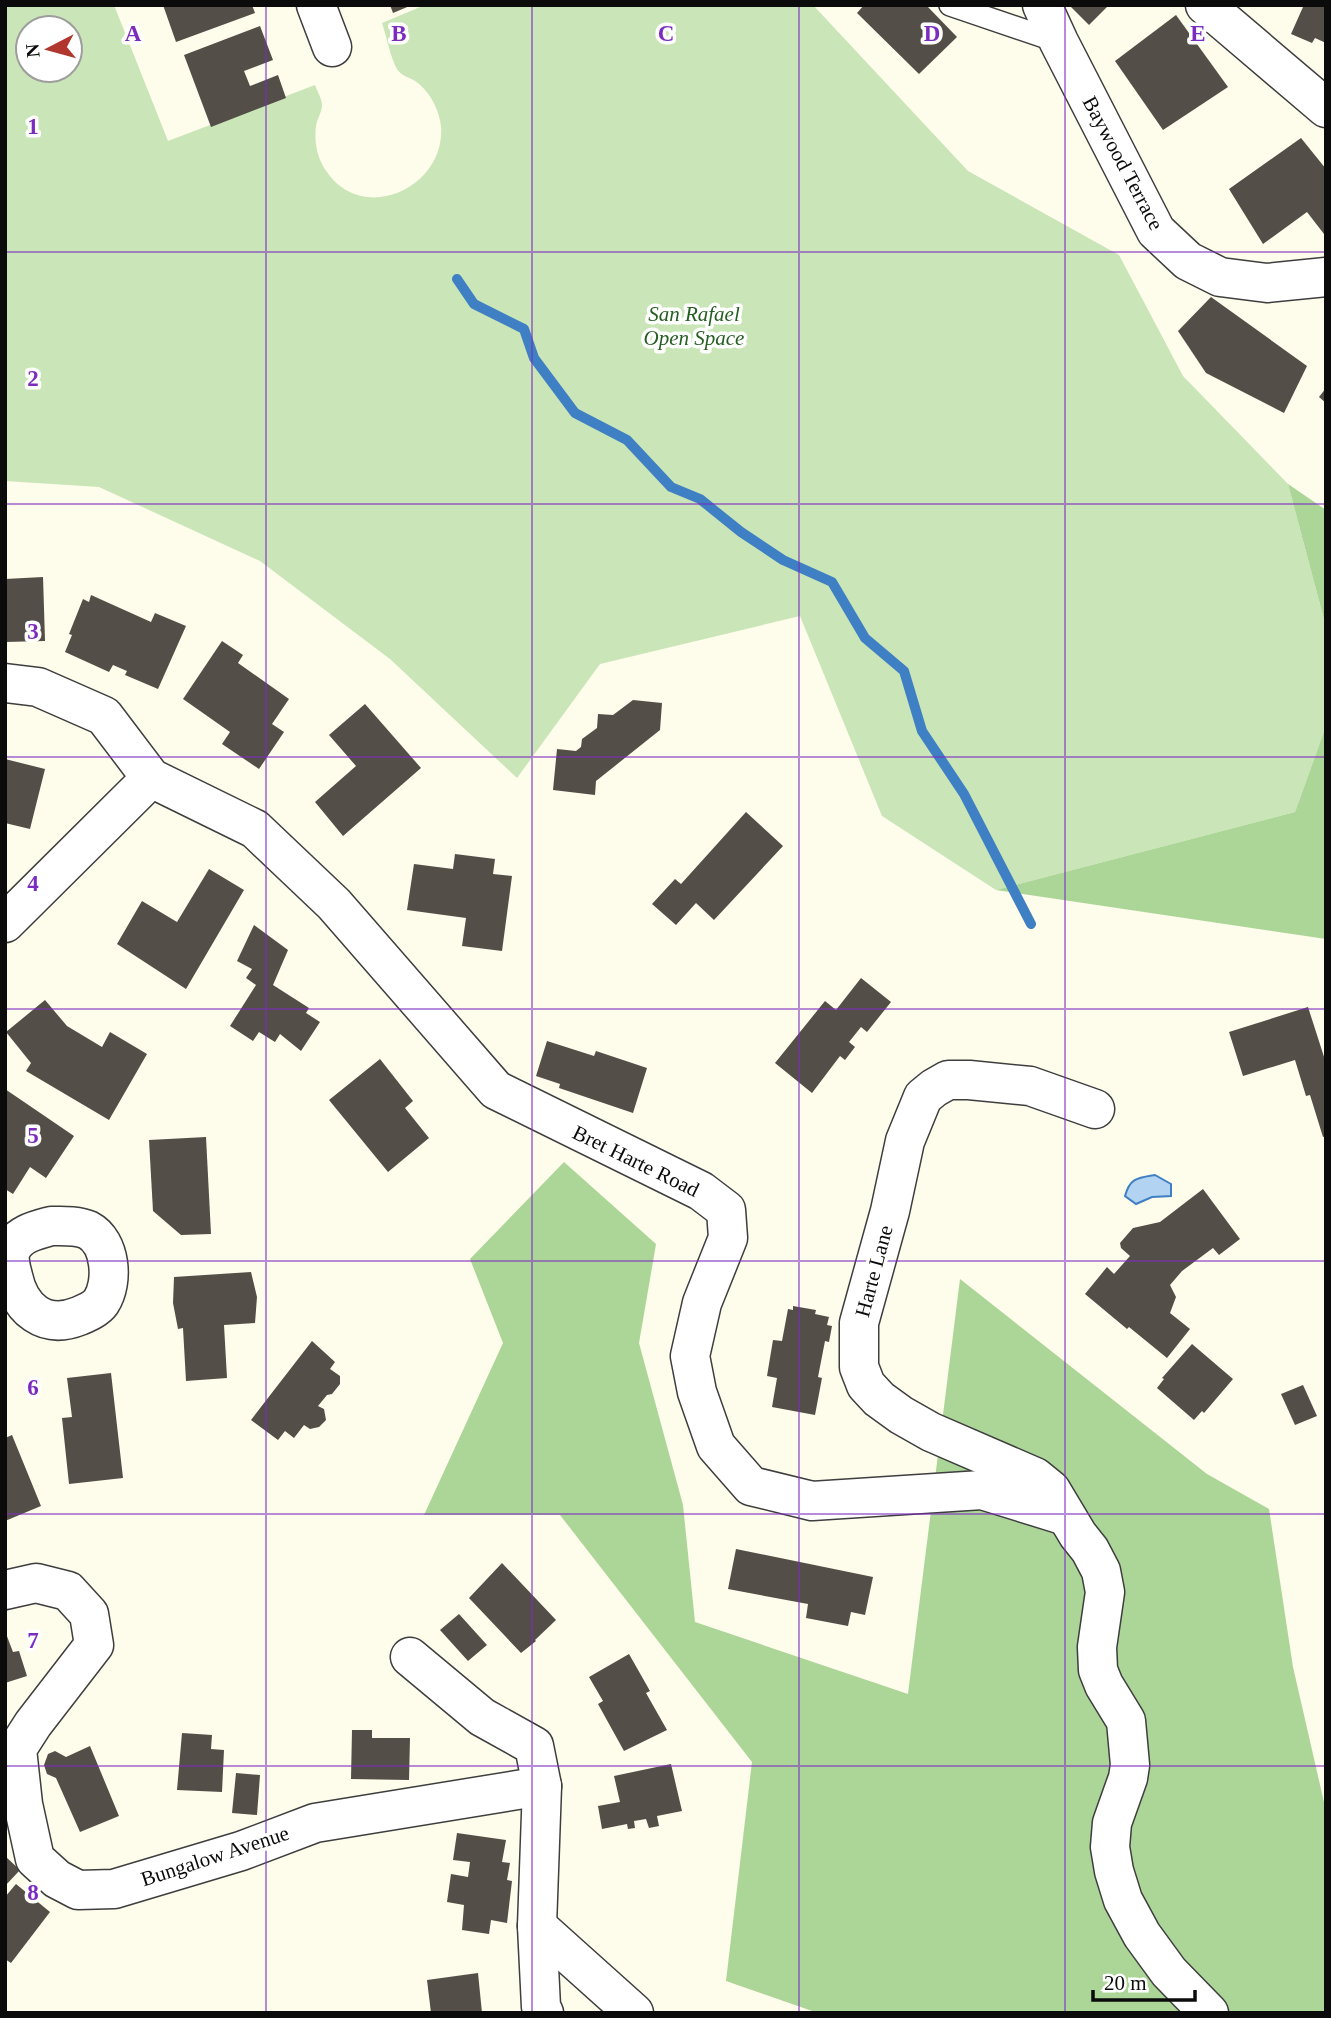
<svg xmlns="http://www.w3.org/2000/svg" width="1331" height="2018" font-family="'Times New Roman',serif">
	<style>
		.green { fill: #cae5b7; fill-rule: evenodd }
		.forest { fill: #acd598 }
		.water { fill: #b3d3f2; stroke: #3f7fc4; stroke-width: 2 }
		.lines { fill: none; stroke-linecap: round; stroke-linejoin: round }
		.stream { stroke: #3f7fc4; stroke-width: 10 }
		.building { fill: #534e48 }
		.lane-casing { stroke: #3e3e3e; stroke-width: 24 }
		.street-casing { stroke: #3e3e3e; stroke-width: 41 }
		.lane { stroke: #fff; stroke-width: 21 }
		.street { stroke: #fff; stroke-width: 38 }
		.grid { fill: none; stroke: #7b2cbf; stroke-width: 2; stroke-opacity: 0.55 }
		.labels { text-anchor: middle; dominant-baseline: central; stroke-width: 7; stroke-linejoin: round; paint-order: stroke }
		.street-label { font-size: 21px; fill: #0b0b0b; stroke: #fff }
		.park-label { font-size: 21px; font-style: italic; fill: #265e21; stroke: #fff }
		.grid-label { font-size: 23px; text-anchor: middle; font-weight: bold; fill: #7b2cbf; stroke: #fff; stroke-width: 7; stroke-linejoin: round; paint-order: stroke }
	</style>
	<rect width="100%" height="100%" fill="#fefceb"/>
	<path class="green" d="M114,5L168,141L315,85C317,91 322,99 322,105C322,112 317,119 316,126C314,142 317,159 327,172C363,225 446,188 441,126C439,109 429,90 415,81C409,77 401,76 397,69C390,56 387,38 382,23L425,5H813L968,171L1119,255L1183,376L1288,484L1326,627V726L1295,812L996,890L882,816L800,616L600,664L517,778L390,659L260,561L99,487L5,481V6ZM28,28H70V70H28Z"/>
	<g class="forest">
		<path d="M1288,484L1326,510V627Z"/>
		<path d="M1326,726V939L996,890L1295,812Z"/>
		<path d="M564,1162L656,1244L639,1343L683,1505L695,1622L908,1694L960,1279L1207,1474L1269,1509L1293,1667L1326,1811V2013H818L726,1981L752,1762L560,1515H424L503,1343L470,1259Z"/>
	</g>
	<path class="water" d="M1155,1175L1171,1184V1196L1152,1197L1136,1204L1125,1196C1130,1178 1137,1178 1155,1175Z"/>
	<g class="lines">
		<path class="stream" d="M457,279L474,304L524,329L534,358L575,413L627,440L671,487L700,499L741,532L783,560L832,582L865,638L904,671L922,731L964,794L1031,924"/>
	</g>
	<g class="building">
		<path d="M163,5H252L255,13L176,42Z"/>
		<path d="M390,5H412L393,13Z"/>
		<path d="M864,5H926L957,37L919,74L857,13Z"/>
		<path d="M1069,5H1109L1089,25Z"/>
		<path d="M1298,5H1326V43L1315,38L1312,43L1291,34L1303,7Z"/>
		<path d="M1176,15L1228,87L1163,130L1115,61Z"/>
		<path d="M260,26L273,60L244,71L250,86L278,75L286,98L211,127L184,55Z"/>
		<path d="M1301,138L1326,169V232L1324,234L1307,212L1263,244L1229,189Z"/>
		<path d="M1211,297L1307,366L1284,413L1206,373L1178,331Z"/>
		<path d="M1326,388V403L1319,397Z"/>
		<path d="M43,577L45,641L5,642V579Z"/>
		<path d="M91,595L151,622L155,613L186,626L158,689L125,675L127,671L113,665L109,672L65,652L72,635L69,634L83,599L89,602Z"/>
		<path d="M222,641L243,655L238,663L289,699L272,724L284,732L259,769L222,744L230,732L183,699Z"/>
		<path d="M633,700L662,703L660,730L596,781L595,795L553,790L557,749L576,751L581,747L582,739L597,728L598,714L613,715Z"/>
		<path d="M365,704L421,768L343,836L315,802L356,766L329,735Z"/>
		<path d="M5,759L45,769L30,829L5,823Z"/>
		<path d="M746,812L783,846L714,920L696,903L676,925L652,904L675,879L681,884Z"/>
		<path d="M455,854L495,859L493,874L512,876L502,951L462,946L466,918L407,910L414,864L453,869Z"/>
		<path d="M209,869L244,890L186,989L117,944L142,901L177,922Z"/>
		<path d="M254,925L288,950L273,985L309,1008L306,1013L320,1022L301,1051L280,1034L275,1042L259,1032L253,1041L230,1026L256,985L246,978L252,969L237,961Z"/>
		<path d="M861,978L891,1002L867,1032L861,1027L849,1042L855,1047L845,1060L840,1056L812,1093L775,1063L825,1001L836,1010Z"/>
		<path d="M45,1000L67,1026L102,1047L110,1032L147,1054L109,1120L26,1071L31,1063L6,1032Z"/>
		<path d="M1308,1007L1326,1063V1136L1323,1137L1310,1095L1306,1096L1295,1060L1243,1076L1229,1032Z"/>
		<path d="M547,1041L594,1056L596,1051L647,1068L633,1113L559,1088L560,1084L536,1076Z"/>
		<path d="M380,1059L413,1101L405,1108L429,1138L388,1172L329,1100Z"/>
		<path d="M5,1089L74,1136L46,1178L30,1167L13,1194L5,1189Z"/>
		<path d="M206,1137L211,1234L181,1235L153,1211L149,1140Z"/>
		<path d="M1203,1189L1240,1239L1219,1255L1213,1248L1182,1271L1170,1285L1176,1297L1170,1313L1190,1329L1167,1358L1129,1327L1127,1329L1085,1294L1107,1267L1114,1274L1130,1256L1121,1248L1120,1243L1133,1228L1160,1222Z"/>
		<path d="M251,1272L257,1297L255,1323L224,1325L227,1378L186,1381L183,1328L178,1329L173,1303L174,1277Z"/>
		<path d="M793,1306L816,1310L815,1314L829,1317L827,1325L832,1326L829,1342L825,1341L818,1377L822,1378L815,1415L772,1407L777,1378L767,1376L773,1340L782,1341L788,1309L793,1310Z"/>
		<path d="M312,1341L335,1362L330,1369L340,1376V1384L332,1394L327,1395L318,1406L324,1409L326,1420L319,1427L310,1429L304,1425L294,1438L285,1431L278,1440L251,1420Z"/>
		<path d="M1192,1344L1233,1379L1204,1413L1202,1411L1194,1420L1157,1388L1164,1379L1162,1378Z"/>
		<path d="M111,1373L123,1478L69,1484L62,1418L72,1417L67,1378Z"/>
		<path d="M1303,1385L1317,1416L1295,1425L1281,1394Z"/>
		<path d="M12,1435L41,1506L5,1521V1438Z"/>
		<path d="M736,1549L873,1577L865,1615L851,1612L848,1626L806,1618L808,1604L728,1589Z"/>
		<path d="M502,1563L556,1620L535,1640L536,1641L521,1653L469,1598Z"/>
		<path d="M459,1614L487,1645L468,1661L440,1630Z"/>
		<path d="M5,1631L13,1652L19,1651L27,1676L5,1683Z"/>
		<path d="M629,1654L650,1691L646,1693L667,1730L624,1751L598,1704L603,1701L589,1677Z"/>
		<path d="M352,1730H372V1738H410L409,1780L351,1779Z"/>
		<path d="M182,1733L212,1735L211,1749L224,1750L222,1792L177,1790Z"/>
		<path d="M90,1746L119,1816L80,1832L56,1778L47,1774L44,1765L48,1754L55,1751L66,1757Z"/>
		<path d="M671,1764L682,1811L657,1816L659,1826L649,1828L646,1819L634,1821L635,1828L628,1829L627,1824L602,1829L598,1806L620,1802L614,1776Z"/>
		<path d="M236,1773L260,1775L257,1815L232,1813Z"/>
		<path d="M457,1833L506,1840L502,1862L510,1863L507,1880L512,1881L507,1923L491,1920L489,1934L462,1930L464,1905L447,1902L451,1874L468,1877L470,1862L453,1860Z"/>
		<path d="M5,1856L20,1870L5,1886Z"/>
		<path d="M16,1884L50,1912L11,1963L5,1959V1897Z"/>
		<path d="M478,1973L482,2013H431L427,1980Z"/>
	</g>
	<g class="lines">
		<defs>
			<path id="lane" d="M950,5L1059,42"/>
			<g id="street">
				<path d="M316,5L332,47"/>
				<path d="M1042,5L1059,42L1156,231L1188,261L1220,277L1267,283L1326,277"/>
				<path d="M1205,5L1326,108"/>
				<path d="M5,683L38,687L104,716L151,778L255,829L334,904L496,1090L701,1191L726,1210L728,1238L702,1303L690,1356L697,1392L716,1446L751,1486L812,1501L982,1490L1066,1516"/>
				<path d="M5,923L151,778"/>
				<path d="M1095,1109L1030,1086L969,1080H948L934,1088L923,1097L905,1141L890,1211L859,1323V1367L866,1385L879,1399L901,1415L931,1432L1035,1477L1051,1490L1078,1535L1090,1550L1101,1571L1105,1592L1097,1647L1098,1670L1104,1685L1126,1721L1130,1765L1128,1778L1112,1823L1110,1847L1114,1871L1123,1900L1142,1935L1169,1972L1209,2013"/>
				<path d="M51,1226C62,1226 77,1225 88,1230C111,1242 114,1282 101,1302C96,1309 86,1313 79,1316C44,1330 20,1309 13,1276C11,1269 8,1257 11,1250C18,1234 36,1230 51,1226Z"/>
				<path d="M5,1590L36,1583L68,1591L89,1614L94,1645L33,1724L17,1749L23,1804L35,1859L57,1879L78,1890L114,1889L241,1851L315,1823L542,1786"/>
				<path d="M410,1657L482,1717L534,1746L542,1786L537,1926L541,2007L544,2013"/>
				<path d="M537,1926L634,2013"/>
			</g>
		</defs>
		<use href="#lane" class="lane-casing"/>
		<use href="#street" class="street-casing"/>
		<use href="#lane" class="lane"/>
		<use href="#street" class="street"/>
	</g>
	<path class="grid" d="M266,5V2013M532,5V2013M799,5V2013M1065,5V2013M5,252H1326M5,504H1326M5,757H1326M5,1009H1326M5,1261H1326M5,1514H1326M5,1766H1326"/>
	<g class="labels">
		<g class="street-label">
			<text transform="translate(1123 163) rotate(62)">Baywood Terrace</text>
			<text transform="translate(636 1161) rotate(26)">Bret Harte Road</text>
			<text transform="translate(874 1271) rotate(-75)">Harte Lane</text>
			<text transform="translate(215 1856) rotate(-18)">Bungalow Avenue</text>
		</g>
		<g class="park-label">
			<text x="694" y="314">San Rafael<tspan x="694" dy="24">Open Space</tspan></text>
		</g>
	</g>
	<g class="grid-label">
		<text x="133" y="41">A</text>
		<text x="399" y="41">B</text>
		<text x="666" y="41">C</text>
		<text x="932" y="41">D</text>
		<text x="1198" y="41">E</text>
		<text x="33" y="134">1</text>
		<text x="33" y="386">2</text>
		<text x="33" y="639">3</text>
		<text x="33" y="891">4</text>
		<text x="33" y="1143">5</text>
		<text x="33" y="1395">6</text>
		<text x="33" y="1648">7</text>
		<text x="33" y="1900">8</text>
	</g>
	<rect width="1331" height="2018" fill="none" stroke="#0b0b0b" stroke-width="14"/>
	<g transform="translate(49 49) rotate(264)"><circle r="33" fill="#ffffff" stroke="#9d9d9d" stroke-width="2"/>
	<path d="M0-5L12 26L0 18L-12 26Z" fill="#b1362d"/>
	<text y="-10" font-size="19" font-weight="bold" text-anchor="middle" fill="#0b0b0b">N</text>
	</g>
	<path d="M1093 1990v10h102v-10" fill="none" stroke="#0b0b0b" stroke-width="3.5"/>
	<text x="1104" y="1990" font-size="21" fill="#0b0b0b" stroke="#ffffff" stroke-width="5" paint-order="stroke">20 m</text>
</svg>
